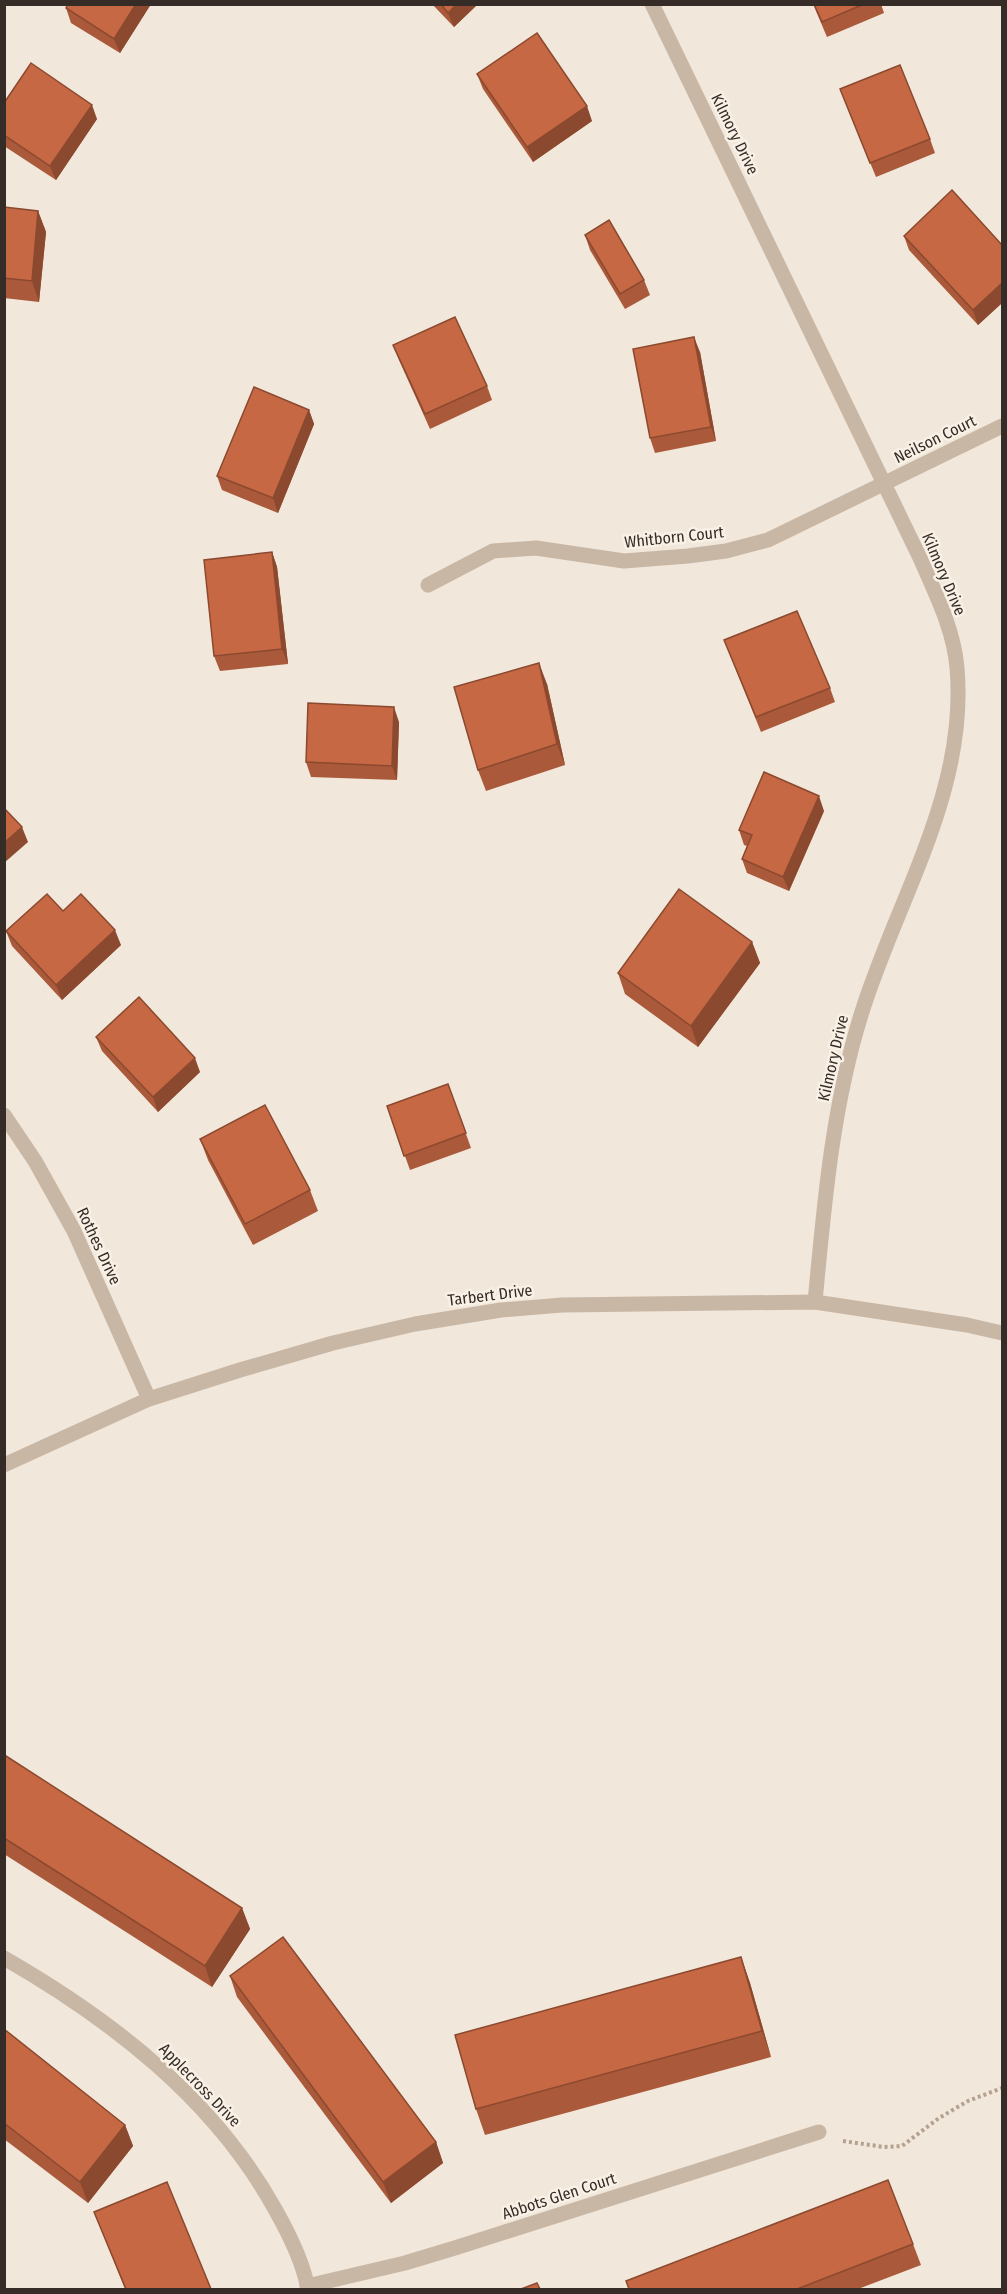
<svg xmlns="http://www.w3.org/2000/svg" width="1007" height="2294" font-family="'Fira Sans Condensed',sans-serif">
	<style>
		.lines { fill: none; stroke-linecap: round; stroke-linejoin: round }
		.path { stroke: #b5a190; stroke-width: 4; stroke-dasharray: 3 3; stroke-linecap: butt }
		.minor { stroke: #c9b7a6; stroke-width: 15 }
		.wall { fill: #aa593a }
		.shaded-wall { fill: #8b492f }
		.building { fill: #c66843; stroke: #8b492f; stroke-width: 1.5 }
		.labels { text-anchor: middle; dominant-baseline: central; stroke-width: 5; stroke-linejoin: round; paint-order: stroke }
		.street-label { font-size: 16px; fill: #352c27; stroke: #f9f1e6 }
	</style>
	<rect width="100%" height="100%" fill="#f1e7da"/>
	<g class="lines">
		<path class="path" d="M843,2141L884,2147L902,2146L939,2118L968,2101L1002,2088"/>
		<g class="minor">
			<path d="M652,4L921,560C936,595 954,630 957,668C968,792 896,901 861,1015C832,1108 824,1206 815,1302"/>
			<path d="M428,585L493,551L536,548L624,561L688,556L726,551L768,540L1002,426"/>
			<path d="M4,1115L35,1161L74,1231L149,1399"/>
			<path d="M4,1465L149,1399L240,1370L333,1343L415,1324L501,1310L562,1305L815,1302L967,1325L1002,1333"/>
			<path d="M4,1958C112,2020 214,2099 275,2209C288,2232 304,2264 308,2290"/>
			<path d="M307,2286L405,2263L458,2247L819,2132"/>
		</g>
	</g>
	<g class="wall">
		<path d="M151,4L120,53L71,23L66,8Z"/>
		<path d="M432,4H478L454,27Z"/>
		<path d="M813,4H881L884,13L827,37Z"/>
		<path d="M477,74L592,121L533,162L483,89Z"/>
		<path d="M840,89L930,139L935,153L876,177Z"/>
		<path d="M4,103L97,119L56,180L4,146Z"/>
		<path d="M4,207L38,211L46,232L39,302L4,298Z"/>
		<path d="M585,235L644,280L650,295L625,309L590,250Z"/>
		<path d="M904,236L1002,245V303L978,325L909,250Z"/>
		<path d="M393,345L487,386L492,400L430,429L399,360Z"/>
		<path d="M700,352L716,441L655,453L650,438Z"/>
		<path d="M309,410L314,424L278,513L222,490L217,476Z"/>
		<path d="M272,552L277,567L288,664L220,671L214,656Z"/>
		<path d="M724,640L830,688L835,702L761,732Z"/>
		<path d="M547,684L565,765L486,791L478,770Z"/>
		<path d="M399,722L397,780L311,777L306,762Z"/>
		<path d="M824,811L789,891L747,873L742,859L747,846L744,845L739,830Z"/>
		<path d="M63,911L121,945L62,1000L12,946L6,931Z"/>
		<path d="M752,942L760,963L698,1047L625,994L618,973Z"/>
		<path d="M96,1037L200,1072L158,1112L102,1051Z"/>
		<path d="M448,1084L471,1148L410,1170L387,1106Z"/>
		<path d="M200,1139L310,1190L318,1211L253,1245L208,1160Z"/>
		<path d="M4,1758L242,1908L250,1929L212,1987L4,1854Z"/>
		<path d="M741,1957L750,1983L771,2057L485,2135L476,2109Z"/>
		<path d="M230,1976L436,2142L443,2163L391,2203L237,1997Z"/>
		<path d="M4,2029L125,2125L133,2146L88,2203L4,2139Z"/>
		<path d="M94,2212L211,2289H125Z"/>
		<path d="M913,2244L921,2265L858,2289H629Z"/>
	</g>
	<g class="shaded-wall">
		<path d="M136,4H151L120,53L114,39Z"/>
		<path d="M457,4H478L454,27L448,13Z"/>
		<path d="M92,105L97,119L56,180L50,166Z"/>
		<path d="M587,106L592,121L533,162L527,147Z"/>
		<path d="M38,211L46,232L39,302L32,281Z"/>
		<path d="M1002,283V303L978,325L973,310Z"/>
		<path d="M694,337L700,352L716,441L711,427Z"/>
		<path d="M309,410L314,424L278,513L273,498Z"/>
		<path d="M272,552L277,567L288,664L282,649Z"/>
		<path d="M539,663L547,684L565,765L557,744Z"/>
		<path d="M394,707L399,722L397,780L392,766Z"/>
		<path d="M819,796L824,811L789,891L783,877Z"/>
		<path d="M22,827L28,842L4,863V843Z"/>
		<path d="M115,930L121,945L62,1000L56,985Z"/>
		<path d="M752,942L760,963L698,1047L691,1026Z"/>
		<path d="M195,1058L200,1072L158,1112L153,1097Z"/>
		<path d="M242,1908L250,1929L212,1987L205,1966Z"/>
		<path d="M741,1957L750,1983L771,2057L762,2031Z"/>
		<path d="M125,2125L133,2146L88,2203L80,2182Z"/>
		<path d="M436,2142L443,2163L391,2203L383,2182Z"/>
	</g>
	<g class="building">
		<path d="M68,4H136L114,39L66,8Z"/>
		<path d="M441,4H457L448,13Z"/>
		<path d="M814,4H864L822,22Z"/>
		<path d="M537,33L587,106L527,147L477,74Z"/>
		<path d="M31,63L92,105L50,166L4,135V103Z"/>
		<path d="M900,65L930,139L870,163L840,89Z"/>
		<path d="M952,190L1002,245V283L973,310L904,236Z"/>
		<path d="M4,207L38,211L32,281L4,278Z"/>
		<path d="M609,220L644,280L620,294L585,235Z"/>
		<path d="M455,317L487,386L425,414L393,345Z"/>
		<path d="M694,337L711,427L650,438L633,349Z"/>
		<path d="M254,387L309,410L273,498L217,476Z"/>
		<path d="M272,552L282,649L214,656L204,560Z"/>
		<path d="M797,611L830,688L756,717L724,640Z"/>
		<path d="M539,663L557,744L478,770L454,687Z"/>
		<path d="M308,703L394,707L392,766L306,762Z"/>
		<path d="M764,772L819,796L783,877L742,859L752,835L739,830Z"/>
		<path d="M4,808L22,827L4,843Z"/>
		<path d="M679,889L752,942L691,1026L618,973Z"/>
		<path d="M47,894L63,911L81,894L115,930L56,985L6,931Z"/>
		<path d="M139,997L195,1058L153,1097L96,1037Z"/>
		<path d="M448,1084L466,1133L404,1156L387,1106Z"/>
		<path d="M265,1105L310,1190L245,1224L200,1139Z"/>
		<path d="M6,1756L242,1908L205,1966L4,1838V1758Z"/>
		<path d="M283,1937L436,2142L383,2182L230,1976Z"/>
		<path d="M741,1957L762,2031L476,2109L455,2035Z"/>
		<path d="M4,2029L125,2125L80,2182L4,2123Z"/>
		<path d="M888,2180L913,2244L797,2289H629L626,2281Z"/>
		<path d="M167,2182L211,2289H126L94,2212Z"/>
		<path d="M537,2283L540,2289H521Z"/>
	</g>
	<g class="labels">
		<g class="street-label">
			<text transform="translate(735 134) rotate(64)">Kilmory Drive</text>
			<text transform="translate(935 439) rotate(-26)">Neilson Court</text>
			<text transform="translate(674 537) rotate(-6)">Whitborn Court</text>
			<text transform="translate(944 574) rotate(67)">Kilmory Drive</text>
			<text transform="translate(833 1058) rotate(-77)">Kilmory Drive</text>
			<text transform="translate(99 1246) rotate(65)">Rothes Drive</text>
			<text transform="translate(490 1295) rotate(-7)">Tarbert Drive</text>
			<text transform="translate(200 2085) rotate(46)">Applecross Drive</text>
			<text transform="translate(559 2196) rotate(-18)">Abbots Glen Court</text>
		</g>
	</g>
	<rect width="1007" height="2294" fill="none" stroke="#352c27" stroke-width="12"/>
</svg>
